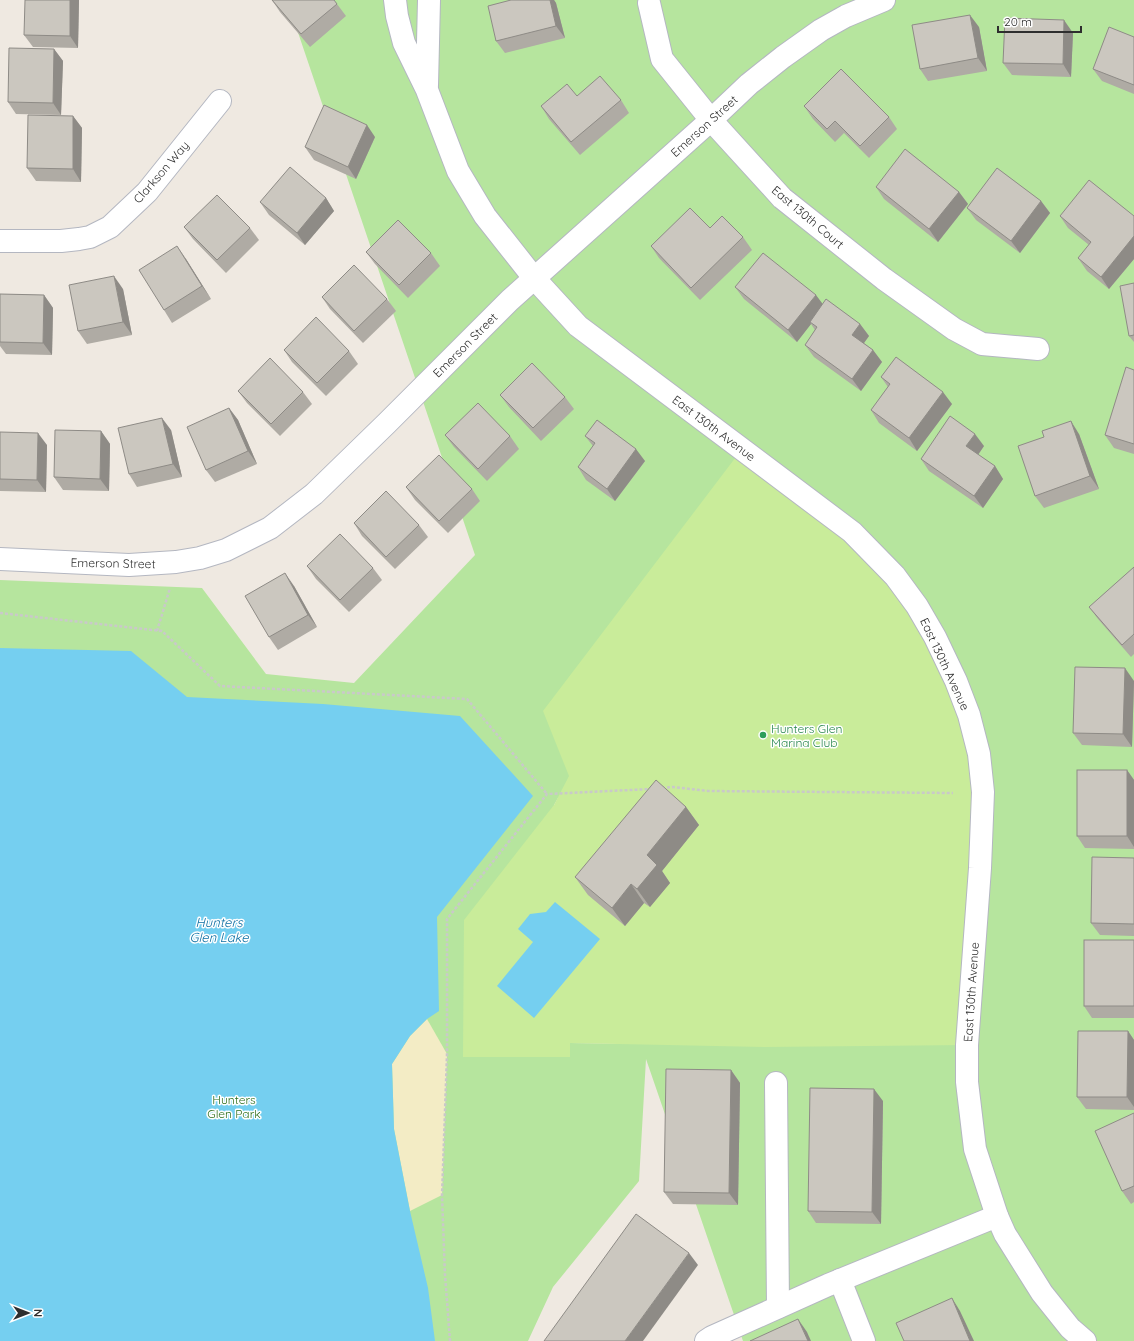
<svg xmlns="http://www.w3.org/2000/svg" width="1134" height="1341" font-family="Quicksand,sans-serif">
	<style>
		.green { fill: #b6e59e; fill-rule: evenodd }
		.sand { fill: #f3ecc5 }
		.pitch { fill: #c9ec9a }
		.water { fill: #75cff0 }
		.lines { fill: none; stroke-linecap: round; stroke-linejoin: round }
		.street-casing { stroke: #b4b7c1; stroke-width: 24 }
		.secondary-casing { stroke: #b4b7c1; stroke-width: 24 }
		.path { stroke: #c9c9c9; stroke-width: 2.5; stroke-dasharray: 3 2; stroke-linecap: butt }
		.street { stroke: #fff; stroke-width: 22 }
		.secondary { stroke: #fff; stroke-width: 22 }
		.wall { fill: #afaba4 }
		.shaded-wall { fill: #8e8b86 }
		.building { fill: #cbc7bf; stroke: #8e8b86 }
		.leisure-dot { fill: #2e9e5b; stroke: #fff; stroke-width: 1.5 }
		.labels { text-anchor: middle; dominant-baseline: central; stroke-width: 3; stroke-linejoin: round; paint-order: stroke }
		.street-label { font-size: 12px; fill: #2e2e2e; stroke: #fff }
		.leisure-label { font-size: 12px; fill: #27864d; stroke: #fff; text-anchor: start }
		.park-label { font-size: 12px; fill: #2c6e1b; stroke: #fff }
		.water-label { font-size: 13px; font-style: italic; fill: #0d6fa3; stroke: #fff }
	</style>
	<rect width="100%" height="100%" fill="#efe9e1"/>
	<path class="green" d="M287,0H1134V1341H743L646,1059L639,1181L553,1287L528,1341H0V580L202,588L266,674L354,683L475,555ZM558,798L641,1044L570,1043V1056L554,805Z"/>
	<path class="sand" d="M427,1019L447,1054L442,1195L410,1211L394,1129L392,1064L410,1036Z"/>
	<path class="pitch" d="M742,449L895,576L979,754L967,1045L765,1047L570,1043V1057H463L464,920L554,805L569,776L543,711Z"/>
	<g class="water">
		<path d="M0,648L131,651L187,697L323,704L460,716L533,796L437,917L439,1011L427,1019L410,1036L392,1064L394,1129L410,1211L428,1288L435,1341H0Z"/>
		<path d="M555,902L600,939L534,1018L497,986L533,942L518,929L530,914L546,912Z"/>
	</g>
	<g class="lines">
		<defs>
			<g id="street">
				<path d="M649,3L662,59L711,120L782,198L884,279L954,329L982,344L1038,349"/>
				<path d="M0,241H61L79,239L90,237L110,227L147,192L220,101"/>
				<path d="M0,559L129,565L176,562L200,558L226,550L270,528L314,494L387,423L510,300L711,120L749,84L783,57L821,30L846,16L884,0"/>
				<path d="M776,1083L778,1307"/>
				<path d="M840,1280L864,1341"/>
				<path d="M706,1341L712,1337L828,1285L997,1216"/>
			</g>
			<g id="secondary">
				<path d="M395,0L397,16L404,43L427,90L458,171L485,216L534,278L578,326L852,532L895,576L917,606L935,637L956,681L969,715L979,754L983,792L980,868L967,1045V1082L975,1149L997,1216L1005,1234L1042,1293L1070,1328L1085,1341"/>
				<path d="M427,85L429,0"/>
			</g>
		</defs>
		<use href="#street" class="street-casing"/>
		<use href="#secondary" class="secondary-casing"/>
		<g class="path">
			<path d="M0,613L162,631L220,686L467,699L547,794"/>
			<path d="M157,631L170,588"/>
			<path d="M662,788L673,787L708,791L953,793"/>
			<path d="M450,1341L445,1275L442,1195L447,1054V919L547,794L651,789"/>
		</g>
		<use href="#street" class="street"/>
		<use href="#secondary" class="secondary"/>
	</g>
	<g class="wall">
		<path d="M79,0L78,48L33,47L24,35Z"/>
		<path d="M272,0L337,4L346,16L310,47L280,12Z"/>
		<path d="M511,0H554L556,3L565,38L505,53L496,41Z"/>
		<path d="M979,27L987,71L928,81L920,69Z"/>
		<path d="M1073,33L1071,77L1012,75L1003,63Z"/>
		<path d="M1134,37V94L1102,81L1093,69Z"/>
		<path d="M54,49L63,61L61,115L16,114L8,102Z"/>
		<path d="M577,96L621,100L629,113L580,155L549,119L541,106Z"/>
		<path d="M804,106L889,117L897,129L869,158L844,133L835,142L813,119Z"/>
		<path d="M73,116L82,128L81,182L36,181L27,168Z"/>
		<path d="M375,137L356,179L314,160L305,147Z"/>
		<path d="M876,187L959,192L968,204L938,242L884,199Z"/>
		<path d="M326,198L334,211L305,245L269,215L260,202Z"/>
		<path d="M1041,201L1050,213L1020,253L976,220L967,208Z"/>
		<path d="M1060,216H1134V259L1109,289L1087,271L1078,258L1089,245L1068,228Z"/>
		<path d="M184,227L250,228L259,240L226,273L193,239Z"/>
		<path d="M710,228L743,237L752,250L700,300L659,258L651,246Z"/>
		<path d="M366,252L431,253L440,266L408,298L375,264Z"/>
		<path d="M186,259L211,299L172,323L164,310Z"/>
		<path d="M1134,283V342L1129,336Z"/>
		<path d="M735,287L822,304L860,324L869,336L864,343L873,350L882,362L861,391L814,357L805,345L815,330L811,324L797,342L744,299Z"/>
		<path d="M123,289L132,335L87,344L78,331Z"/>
		<path d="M0,294L44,295L53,308L52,355L6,354L0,346Z"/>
		<path d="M322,297L387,299L396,311L363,343L330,309Z"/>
		<path d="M284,350L349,351L358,364L326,396L292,362Z"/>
		<path d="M1134,370V454L1114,448L1105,435Z"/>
		<path d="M881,377L952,404L917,451L879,423L871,410L888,387Z"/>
		<path d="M238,391L303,392L312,404L280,436L247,403Z"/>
		<path d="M500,395L565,397L574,409L541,441L509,407Z"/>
		<path d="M229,408L238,420L257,464L215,482L206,470Z"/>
		<path d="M171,430L182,477L137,487L129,474Z"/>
		<path d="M101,431L110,444L109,491L63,490L54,477Z"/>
		<path d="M0,432L47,445L46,492L0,491Z"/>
		<path d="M1079,434L1099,489L1044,508L1035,496Z"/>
		<path d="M445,435L510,436L519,449L487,481L454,447Z"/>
		<path d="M585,436L645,461L615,501L586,480L578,467L593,446Z"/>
		<path d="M984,446L978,455L995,466L1003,479L983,508L929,471L921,459Z"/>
		<path d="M406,487L472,489L480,501L448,533L415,500Z"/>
		<path d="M354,523L419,525L428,537L395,569L362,536Z"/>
		<path d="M307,566L373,568L382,580L349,612L316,579Z"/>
		<path d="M1134,567V654L1131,657L1098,619L1089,607Z"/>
		<path d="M294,586L317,627L278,650L269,637Z"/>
		<path d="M1134,681L1132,747L1082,745L1073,733Z"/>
		<path d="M1127,770L1134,780V849L1085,848L1077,836Z"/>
		<path d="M686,807L699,825L662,871L670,883L650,907L644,903L625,926L588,895L575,877Z"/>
		<path d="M1134,858V936L1100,935L1091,923Z"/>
		<path d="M1134,940V1018H1092L1084,1006Z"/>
		<path d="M1128,1031L1134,1040V1110L1086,1109L1077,1097Z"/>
		<path d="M731,1070L740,1083L738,1205L673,1204L664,1192Z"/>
		<path d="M883,1101L881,1224L816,1223L808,1211Z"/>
		<path d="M1134,1113V1202L1131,1204L1122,1191Z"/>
	</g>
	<g class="shaded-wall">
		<path d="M70,0H79L78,48L70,36Z"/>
		<path d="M550,0H554L556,3L565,38L556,26Z"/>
		<path d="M970,15L979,27L987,71L978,58Z"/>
		<path d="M1064,20L1073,33L1071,77L1063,64Z"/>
		<path d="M54,49L63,61L61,115L53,103Z"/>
		<path d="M73,116L82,128L81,182L73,169Z"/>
		<path d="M367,125L375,137L356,179L348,167Z"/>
		<path d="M959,192L968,204L938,242L929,229Z"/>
		<path d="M326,198L334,211L305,245L297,233Z"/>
		<path d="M1041,201L1050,213L1020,253L1011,241Z"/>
		<path d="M1134,236V259L1109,289L1101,277Z"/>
		<path d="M177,246L186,259L211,299L202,286Z"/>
		<path d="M114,276L123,289L132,335L123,322Z"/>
		<path d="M44,295L53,308L52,355L43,343Z"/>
		<path d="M816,295L825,307L810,322L811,324L797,342L788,330Z"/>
		<path d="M860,324L869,336L861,347L852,335Z"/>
		<path d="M873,350L882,362L861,391L852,379Z"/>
		<path d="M943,392L952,404L917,451L909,438Z"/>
		<path d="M229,408L238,420L257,464L248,451Z"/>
		<path d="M162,418L171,430L182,477L173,464Z"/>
		<path d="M1071,421L1079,434L1099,489L1090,476Z"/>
		<path d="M101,431L110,444L109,491L100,479Z"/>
		<path d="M38,433L47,445L46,492L37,480Z"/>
		<path d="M975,434L984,446L975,459L966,446Z"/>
		<path d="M636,449L645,461L615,501L607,489Z"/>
		<path d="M995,466L1003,479L983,508L974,496Z"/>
		<path d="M285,573L294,586L317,627L308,615Z"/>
		<path d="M1125,668L1134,681L1132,747L1123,734Z"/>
		<path d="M1127,770L1134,780V847L1127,836Z"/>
		<path d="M686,807L699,825L662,871L670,883L650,907L637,889L647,855Z"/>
		<path d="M631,884L644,903L625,926L612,908Z"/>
		<path d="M1128,1031L1134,1040V1107L1127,1097Z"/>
		<path d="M731,1070L740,1083L738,1205L729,1193Z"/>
		<path d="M874,1089L883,1101L881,1224L872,1212Z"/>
		<path d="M689,1253L698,1265L643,1341H625Z"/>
		<path d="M952,1298L960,1311L974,1341H970Z"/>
		<path d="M798,1319L807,1332L811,1341H808Z"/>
	</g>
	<g class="building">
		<path d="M25,0H70V36L24,35Z"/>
		<path d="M272,0H334L337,4L301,34Z"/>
		<path d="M511,0H550L556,26L496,41L488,6Z"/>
		<path d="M970,15L978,58L920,69L912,25Z"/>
		<path d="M1005,18L1064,20L1063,64L1003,63Z"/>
		<path d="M1109,27L1134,37V85L1093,69Z"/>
		<path d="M9,48L54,49L53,103L8,102Z"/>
		<path d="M841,69L889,117L860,146L835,121L827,129L804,106Z"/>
		<path d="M600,76L621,100L571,142L541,106L567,84L577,96Z"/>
		<path d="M324,105L367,125L348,167L305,147Z"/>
		<path d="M28,115L73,116V169L27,168Z"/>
		<path d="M905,149L959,192L929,229L876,187Z"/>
		<path d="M290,167L326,198L297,233L260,202Z"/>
		<path d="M997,168L1041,201L1011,241L967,208Z"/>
		<path d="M1089,180L1134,216V236L1101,277L1078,258L1091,242L1060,216Z"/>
		<path d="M217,195L250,228L217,260L184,227Z"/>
		<path d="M690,208L710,228L722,216L743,237L691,288L651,246Z"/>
		<path d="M398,220L431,253L399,285L366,252Z"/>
		<path d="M177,246L202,286L164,310L139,270Z"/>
		<path d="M763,253L816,295L788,330L735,287Z"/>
		<path d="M354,265L387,299L354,331L322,297Z"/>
		<path d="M114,276L123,322L78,331L69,285Z"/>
		<path d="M1134,283V335L1129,336L1120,286Z"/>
		<path d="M0,294L44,295L43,343L0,342Z"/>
		<path d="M826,299L860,324L852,335L873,350L852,379L805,345L817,327L810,322Z"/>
		<path d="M316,317L349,351L317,383L284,350Z"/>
		<path d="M896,357L943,392L909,438L871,410L890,384L881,377Z"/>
		<path d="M270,358L303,392L271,424L238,391Z"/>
		<path d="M532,363L565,397L533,428L500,395Z"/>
		<path d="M1126,367L1134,370V444L1105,435Z"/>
		<path d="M478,403L510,436L478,469L445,435Z"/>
		<path d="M229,408L248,451L206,470L187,427Z"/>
		<path d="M950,416L975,434L966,446L995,466L974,496L921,459Z"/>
		<path d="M162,418L173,464L129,474L118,428Z"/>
		<path d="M597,420L636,449L607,489L578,467L595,443L585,436Z"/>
		<path d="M1071,421L1090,476L1035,496L1018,446L1044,437L1042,431Z"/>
		<path d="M55,430L101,431L100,479L54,477Z"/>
		<path d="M0,432L38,433L37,480L0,479Z"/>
		<path d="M439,455L472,489L439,521L406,487Z"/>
		<path d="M386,491L419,525L386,557L354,523Z"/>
		<path d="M340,534L373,568L340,600L307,566Z"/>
		<path d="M1134,567V634L1122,645L1089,607Z"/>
		<path d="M285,573L308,615L269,637L245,596Z"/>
		<path d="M1075,667L1125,668L1123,734L1073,733Z"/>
		<rect x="1077" y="770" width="50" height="66"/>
		<path d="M656,780L686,807L647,855L657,865L637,889L631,884L612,908L575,877Z"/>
		<path d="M1092,857L1134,858V924L1091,923Z"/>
		<rect x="1084" y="940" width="50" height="66"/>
		<path d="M1078,1031H1128L1127,1097H1077Z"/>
		<path d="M666,1069L731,1070L729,1193L664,1192Z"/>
		<path d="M810,1088L874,1089L872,1212L808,1211Z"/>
		<path d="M1134,1113V1186L1122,1191L1095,1131Z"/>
		<path d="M636,1214L689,1253L625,1341H544Z"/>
		<path d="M952,1298L970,1341H904L896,1323Z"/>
		<path d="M798,1319L808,1341H750Z"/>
	</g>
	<circle class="leisure-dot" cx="763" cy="735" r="4"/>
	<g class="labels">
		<g class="street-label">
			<text transform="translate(704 126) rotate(-42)">Emerson Street</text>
			<text transform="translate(161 172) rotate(-49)">Clarkson Way</text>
			<text transform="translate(808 217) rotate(40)">East 130th Court</text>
			<text transform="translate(465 345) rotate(-45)">Emerson Street</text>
			<text transform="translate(714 428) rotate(37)">East 130th Avenue</text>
			<text transform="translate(113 563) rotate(1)">Emerson Street</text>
			<text transform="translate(945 664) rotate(65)">East 130th Avenue</text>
			<text transform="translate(971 992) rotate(-86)">East 130th Avenue</text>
		</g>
		<g class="leisure-label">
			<text x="771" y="728">Hunters Glen<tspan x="771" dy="14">Marina Club</tspan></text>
		</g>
		<g class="park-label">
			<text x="234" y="1099">Hunters<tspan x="234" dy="14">Glen Park</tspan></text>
		</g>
		<g class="water-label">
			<text x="219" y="922">Hunters<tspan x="219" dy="15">Glen Lake</tspan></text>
		</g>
	</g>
	<g transform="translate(28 1313) rotate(90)" stroke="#ffffff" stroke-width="3" paint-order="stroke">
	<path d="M0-3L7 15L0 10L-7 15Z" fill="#2e2e2e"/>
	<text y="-6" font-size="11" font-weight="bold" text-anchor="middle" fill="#2e2e2e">N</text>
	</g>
	<path d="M998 26v6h83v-6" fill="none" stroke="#2e2e2e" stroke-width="2"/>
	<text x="1004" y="26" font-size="12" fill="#2e2e2e" stroke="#ffffff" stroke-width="3" paint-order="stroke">20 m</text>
</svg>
